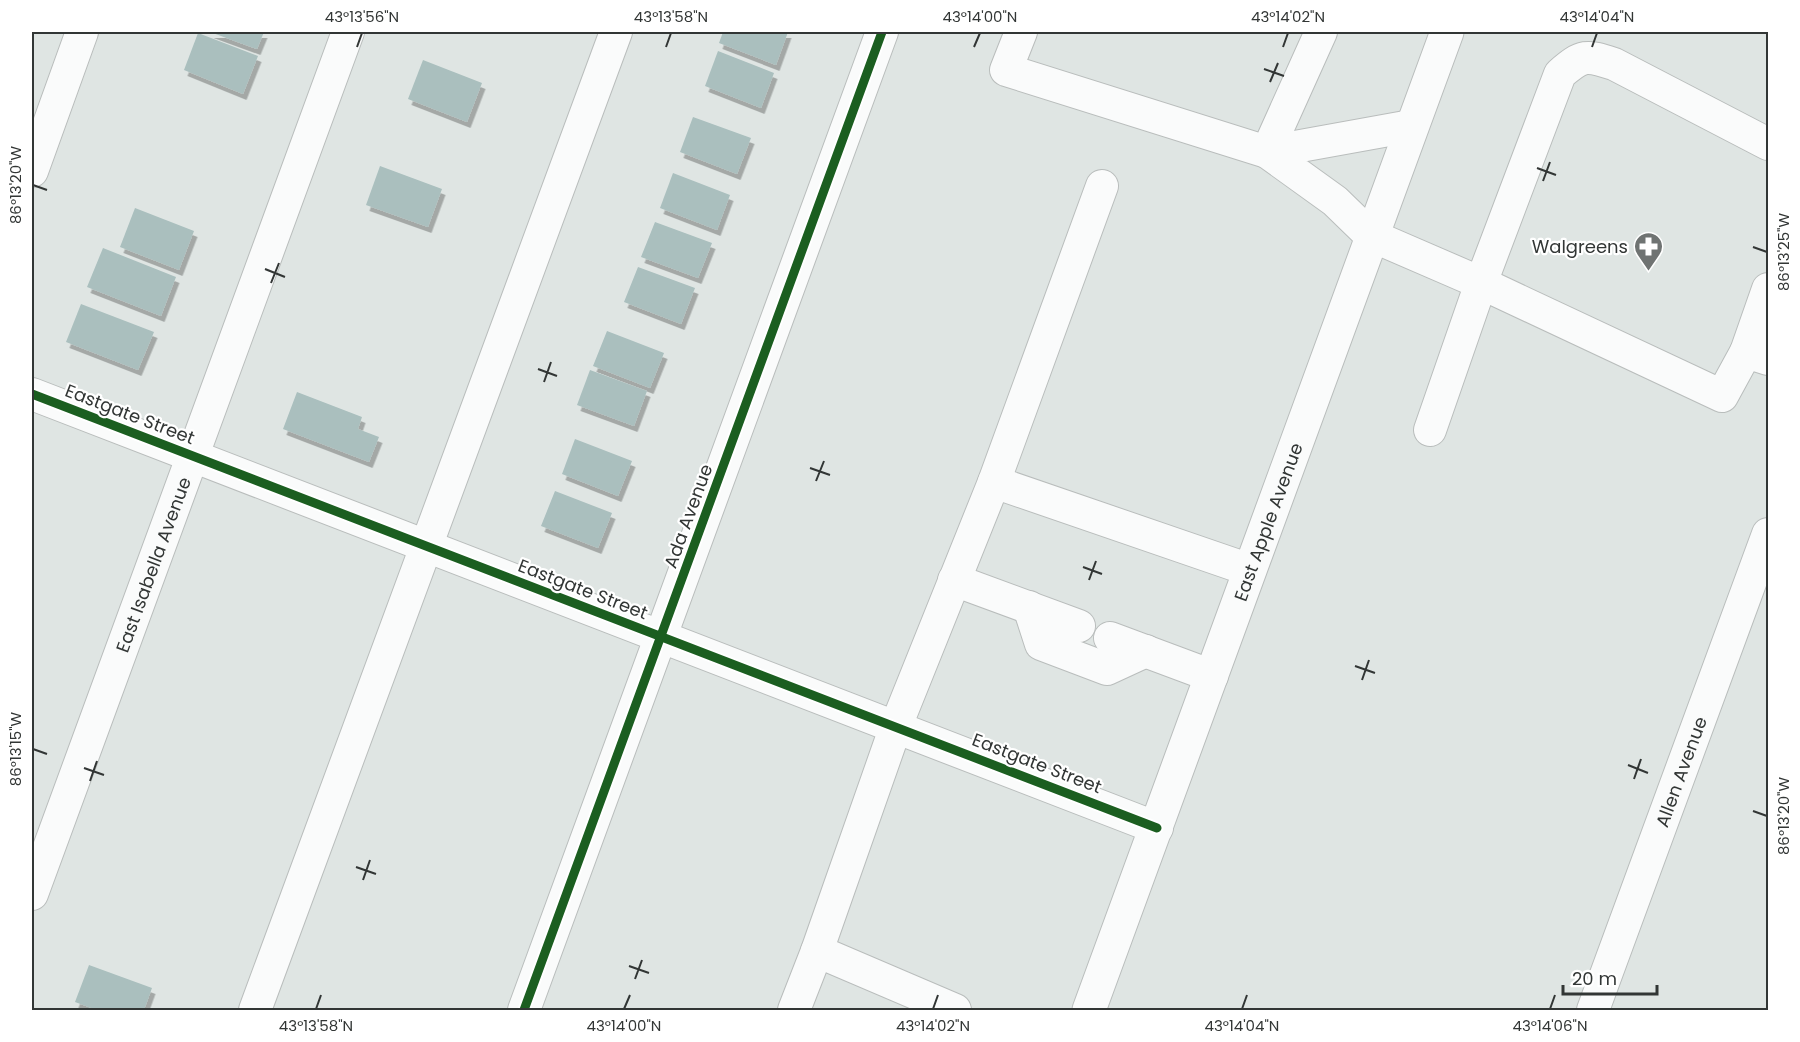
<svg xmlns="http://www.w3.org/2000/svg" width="1800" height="1042" font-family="Poppins,sans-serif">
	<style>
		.building { fill: #aabfbe; filter: url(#shadow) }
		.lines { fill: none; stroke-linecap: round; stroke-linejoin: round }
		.minor-casing { stroke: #b9bdbc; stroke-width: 34 }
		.major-casing { stroke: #b9bdbc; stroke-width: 35 }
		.minor { stroke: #fafbfb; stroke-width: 32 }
		.major { stroke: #fafbfb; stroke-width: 33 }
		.cycleway-casing { stroke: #fff; stroke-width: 13 }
		.cycleway { stroke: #1b5e20; stroke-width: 9 }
		.ticks { fill: none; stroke: #323635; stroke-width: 2 }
		.labels { text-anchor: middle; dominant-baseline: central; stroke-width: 4.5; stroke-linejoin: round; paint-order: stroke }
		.poi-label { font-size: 18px; fill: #323635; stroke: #fff; text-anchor: end }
		.street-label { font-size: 18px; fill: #323635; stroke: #fff }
		.neatline { fill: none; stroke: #323635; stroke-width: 2 }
		.ticks-label { font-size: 15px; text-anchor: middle; fill: #323635 }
	</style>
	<defs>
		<filter id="shadow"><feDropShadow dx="3.5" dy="6" stdDeviation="0" flood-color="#0004"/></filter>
	</defs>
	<rect width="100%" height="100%" fill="#dfe5e3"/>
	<g class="building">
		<path d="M210,32H264L257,49Z"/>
		<path d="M723,32H788L776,65L719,43Z"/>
		<path d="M198,33L258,56L243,94L184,70Z"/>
		<path d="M718,51L774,73L761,108L705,86Z"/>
		<path d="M423,60L482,83L467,122L408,99Z"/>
		<path d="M693,117L751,138L737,174L680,152Z"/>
		<path d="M380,166L442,189L428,227L366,205Z"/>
		<path d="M673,173L730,195L717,230L660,208Z"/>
		<path d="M135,208L194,231L179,270L120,247Z"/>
		<path d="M655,222L712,243L698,278L641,257Z"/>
		<path d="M103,248L176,277L161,316L87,287Z"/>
		<path d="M638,267L695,288L681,324L624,302Z"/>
		<path d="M81,304L154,332L138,370L66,342Z"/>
		<path d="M607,331L664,353L650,388L593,366Z"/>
		<path d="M590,370L647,391L634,426L577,405Z"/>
		<path d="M297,392L362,417L358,429L379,437L369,462L283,429Z"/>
		<path d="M575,439L632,461L618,496L562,474Z"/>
		<path d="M555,491L612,513L598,548L541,526Z"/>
		<path d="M89,965L152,988L144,1010H97L75,1002Z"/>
	</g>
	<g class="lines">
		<defs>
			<g id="minor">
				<path d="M1021,32L1006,70L1267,152L1321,32"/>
				<path d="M1411,126L1267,152L1335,201L1370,235L1481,283L1722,396L1746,352"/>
				<path d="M32,171L82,32"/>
				<path d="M1768,289L1746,352L1768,359"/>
				<path d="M32,394L1157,828"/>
				<path d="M1430,430L1481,283L1560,74C1583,54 1586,55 1614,64L1768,144"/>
				<path d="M994,482L1250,570"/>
				<path d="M954,580L1079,626"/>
				<path d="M1029,607L1041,644L1107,669L1146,651"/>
				<path d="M1110,638L1212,676"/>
				<path id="s1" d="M32,894L348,32"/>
				<path d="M817,951L896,726L994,482L1102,186"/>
				<path d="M255,1010L616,32"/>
				<path d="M524,1010L882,32"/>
				<path d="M794,1010L817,951L955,1010"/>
				<path id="s2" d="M1593,1010L1768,534"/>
			</g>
			<g id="major">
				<path id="s3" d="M1089,1010L1447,32"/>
			</g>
		</defs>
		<use href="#minor" class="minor-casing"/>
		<use href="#major" class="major-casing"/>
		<use href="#minor" class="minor"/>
		<use href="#major" class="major"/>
		<defs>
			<g id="cycleway">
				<path d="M32,394L1157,828"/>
				<path d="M524,1010L882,32"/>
			</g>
		</defs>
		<use href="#cycleway" class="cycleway-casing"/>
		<use href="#cycleway" class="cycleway"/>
	</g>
	<path class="ticks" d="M357,47L362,33M666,47L671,33M974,47L980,33M1283,47L1288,33M1592,47L1597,33M1264,69L1284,76M1270,82L1278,63M1537,168L1556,175M1543,181L1550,162M33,185L47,190M1753,247L1767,252M265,269L285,277M271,283L279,263M538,369L557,376M544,382L551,362M810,468L830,475M816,481L824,461M1083,567L1102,574M1089,580L1096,561M1355,666L1375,673M1362,680L1369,660M33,749L47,754M1628,765L1648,773M84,768L104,775M1634,779L1641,759M90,781L97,761M1753,811L1767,816M356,867L376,874M363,880L370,860M629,966L649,973M635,979L642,960M316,1009L321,995M624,1009L630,995M933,1009L938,995M1242,1009L1247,995M1550,1009L1555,995"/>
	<defs>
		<symbol id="pharmacy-pin" viewBox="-11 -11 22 30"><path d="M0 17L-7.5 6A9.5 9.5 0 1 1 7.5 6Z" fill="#6f7372" stroke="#fff"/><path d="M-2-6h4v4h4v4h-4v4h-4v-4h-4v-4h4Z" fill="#fff"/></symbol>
	</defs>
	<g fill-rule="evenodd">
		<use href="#pharmacy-pin" x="1632" y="230" width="33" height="45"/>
	</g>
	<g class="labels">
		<g class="poi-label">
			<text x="1628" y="246">Walgreens</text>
		</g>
		<g class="street-label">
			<text transform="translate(130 414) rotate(21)">Eastgate Street</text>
			<text transform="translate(688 516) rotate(-70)">Ada Avenue</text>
			<text stroke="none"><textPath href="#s3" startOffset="520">East Apple Avenue</textPath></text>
			<text stroke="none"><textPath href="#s1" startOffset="351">East Isabella Avenue</textPath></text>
			<text transform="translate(583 589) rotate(21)">Eastgate Street</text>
			<text transform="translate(1037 763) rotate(21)">Eastgate Street</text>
			<text stroke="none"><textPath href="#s2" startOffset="254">Allen Avenue</textPath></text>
		</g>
	</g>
	<rect width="1800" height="1042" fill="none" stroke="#ffffff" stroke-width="66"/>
	<path d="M1563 985v9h94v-9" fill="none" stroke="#323635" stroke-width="3"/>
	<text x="1572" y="985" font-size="18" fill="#323635" stroke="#ffffff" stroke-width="4.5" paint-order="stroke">20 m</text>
	<rect x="33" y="33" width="1734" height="976" class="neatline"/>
	<g class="ticks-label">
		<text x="362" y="22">43°13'56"N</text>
		<text x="671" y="22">43°13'58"N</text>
		<text x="980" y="22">43°14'00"N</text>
		<text x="1288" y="22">43°14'02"N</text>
		<text x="1597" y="22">43°14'04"N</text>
		<text transform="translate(16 185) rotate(-90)" y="5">86°13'20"W</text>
		<text transform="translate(1784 252) rotate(-90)" y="5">86°13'25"W</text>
		<text transform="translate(16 749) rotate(-90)" y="5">86°13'15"W</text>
		<text transform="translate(1784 816) rotate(-90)" y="5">86°13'20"W</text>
		<text x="316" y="1031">43°13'58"N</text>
		<text x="624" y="1031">43°14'00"N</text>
		<text x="933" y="1031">43°14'02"N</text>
		<text x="1242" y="1031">43°14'04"N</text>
		<text x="1550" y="1031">43°14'06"N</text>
	</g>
</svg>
